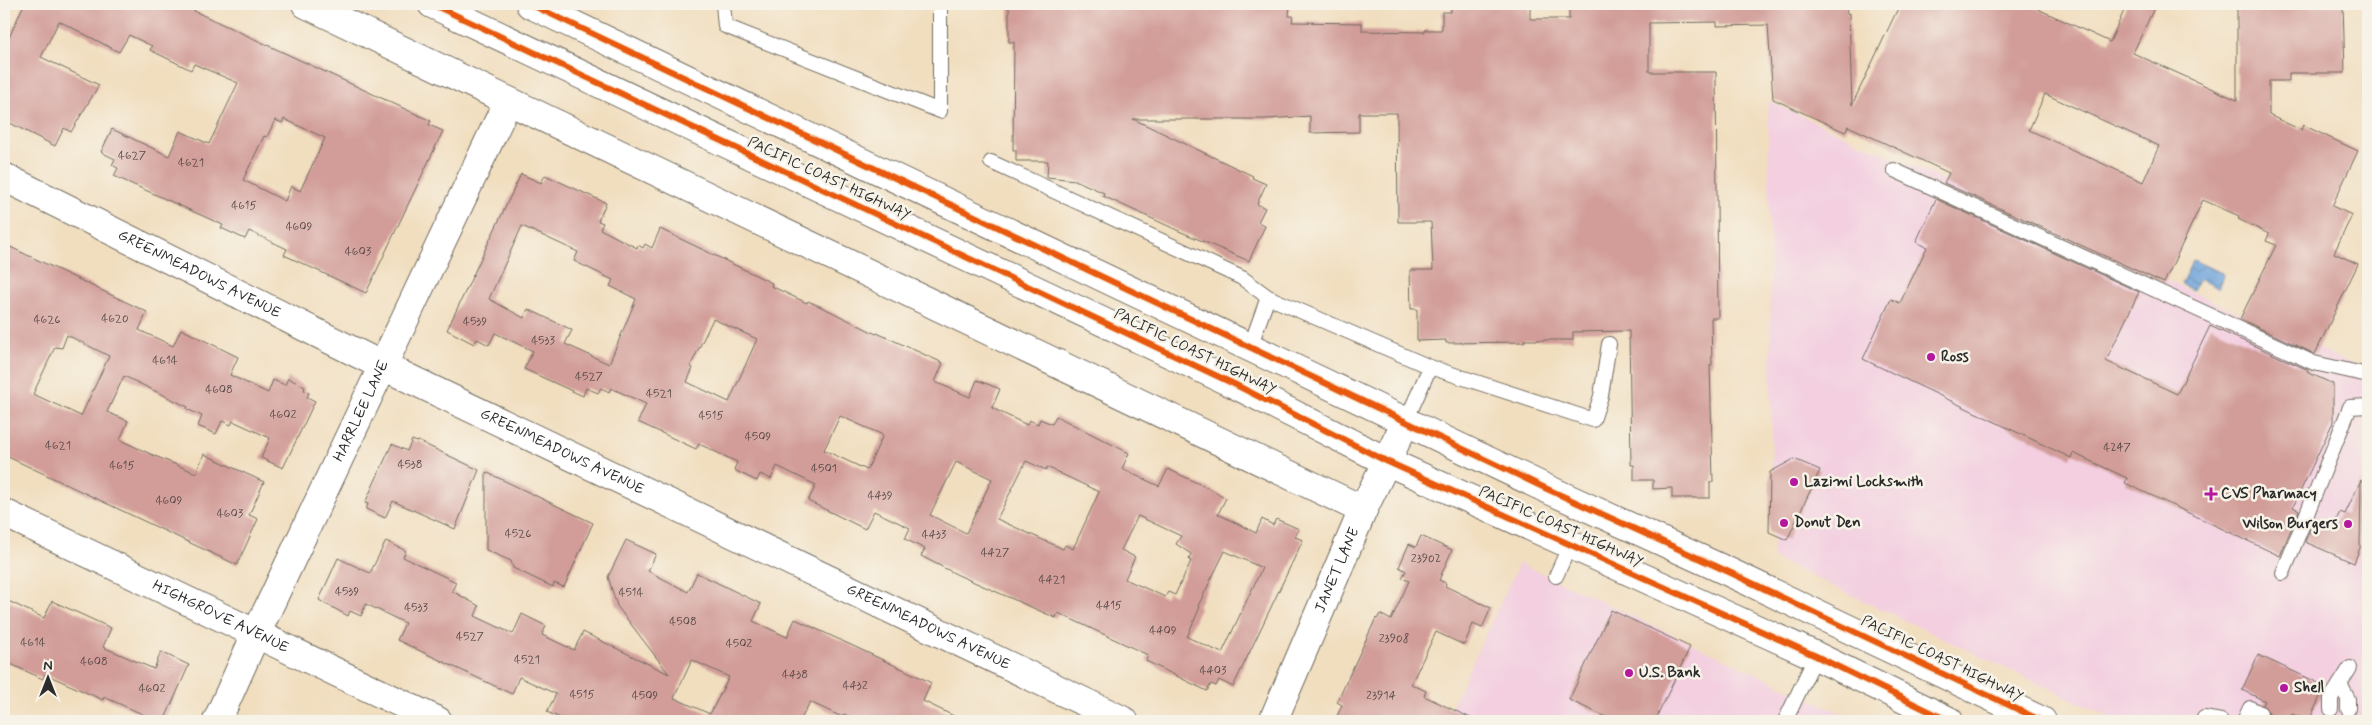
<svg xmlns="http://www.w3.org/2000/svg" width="2372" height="725" font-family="Mynerve,sans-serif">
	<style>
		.built { fill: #f3cfe0 }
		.water { fill: url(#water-waves); stroke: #4c6682 }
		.building { fill: #d29d99; fill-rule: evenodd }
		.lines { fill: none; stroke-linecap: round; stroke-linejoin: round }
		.lane-casing { stroke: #706a5f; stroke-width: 16 }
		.street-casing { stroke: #706a5f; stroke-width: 30 }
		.highway-casing { stroke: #706a5f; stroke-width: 30 }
		.lane { stroke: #fff; stroke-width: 14 }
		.street { stroke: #fff; stroke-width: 28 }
		.highway { stroke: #fff; stroke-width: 28 }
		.cycleway-casing { stroke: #f7f3e8; stroke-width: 9 }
		.cycleway { stroke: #e8590c; stroke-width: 6 }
		.poi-dot { fill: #b5179e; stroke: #f7f3e8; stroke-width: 2 }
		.labels { text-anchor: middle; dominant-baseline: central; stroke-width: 5; stroke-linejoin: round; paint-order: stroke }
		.number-label { font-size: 12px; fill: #554846 }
		.street-label { font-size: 15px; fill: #2b2b2b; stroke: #f7f3e8 }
		.poi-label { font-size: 15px; font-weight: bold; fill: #2b2b2b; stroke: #f7f3e8; text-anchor: start }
	</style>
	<defs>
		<pattern id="water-waves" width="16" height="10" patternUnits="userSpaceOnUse" patternTransform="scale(1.25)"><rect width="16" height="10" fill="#6da2da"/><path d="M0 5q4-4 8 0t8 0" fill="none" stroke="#5a84b1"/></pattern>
	</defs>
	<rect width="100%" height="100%" fill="#f7f3e8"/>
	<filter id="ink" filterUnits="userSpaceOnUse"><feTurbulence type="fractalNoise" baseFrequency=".02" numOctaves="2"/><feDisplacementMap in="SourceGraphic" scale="10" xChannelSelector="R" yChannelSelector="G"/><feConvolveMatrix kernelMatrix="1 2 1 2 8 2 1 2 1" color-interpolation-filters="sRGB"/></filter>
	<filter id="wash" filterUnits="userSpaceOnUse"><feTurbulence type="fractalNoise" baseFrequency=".0096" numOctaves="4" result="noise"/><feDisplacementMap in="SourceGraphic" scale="20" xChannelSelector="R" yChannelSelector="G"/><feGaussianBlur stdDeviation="1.12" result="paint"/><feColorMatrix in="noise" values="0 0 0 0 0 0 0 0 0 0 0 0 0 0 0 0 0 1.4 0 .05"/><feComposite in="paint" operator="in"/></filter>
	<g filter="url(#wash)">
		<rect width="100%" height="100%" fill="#f1debf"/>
		<g class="built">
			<path d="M1768,101L2363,369V721H2118L1773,558Z"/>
			<path d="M1519,563L1858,721H1445Z"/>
		</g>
		<path class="water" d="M2193,260L2224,274L2218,288L2199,279L2193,290L2181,284Z"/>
		<g id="blocks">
			<g class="building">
				<path d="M24,4H185L195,9L194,11L431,121L429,125L443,131L366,293L284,255L287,249L249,231L245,239L221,228L223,225L114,176L118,168L112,165L115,159L101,152L112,129L169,156L180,131L209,144L238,83L194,64L191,70L150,50L152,46L129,35L119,52L59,21L41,57L99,85L71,132L64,128L55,146L4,120V49ZM284,119L325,138L300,191L291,186L285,201L243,180L264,136L267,137L275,120L282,123Z"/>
				<path d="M1009,4H1290L1289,16H1293L1292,22L1362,23V31L1425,32V30H1442V12H1451V4H1530V19H1569V4H1846L1847,14L1849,13L1852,105L1900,4H2027L2110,42L2127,4H2156L2133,53L2237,100V4H2343L2345,73H2289V81H2269V115L2301,130L2303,125L2358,151L2332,206L2352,215L2334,253L2358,264L2315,354L2240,319L2276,245L2266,241L2269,234L2238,219L2239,216L2203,200L2164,283L1944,183L1949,173L1848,126L1845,132L1773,99L1768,25L1717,26V22L1649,23V72H1716L1718,318H1711L1712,365H1710L1713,482H1710V498H1672V488L1653,489V480H1634V465H1631L1629,331L1573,332V340H1524V342L1446,343V340L1417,341V309H1411L1410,270H1433L1431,222H1398L1397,113H1359V132L1310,133V116L1267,119H1133L1253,176L1252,178L1266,184L1257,204L1265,208L1258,222L1265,226L1249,261L1179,231L1103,196L1104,193L1075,180L1047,177L1048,161H1016V150H1013L1014,42H1009ZM2045,94L2159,146L2143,182L2029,130Z"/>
				<path d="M521,174L541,183L545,175L606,203L598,221L603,223L600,229L637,248L638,245L643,248L645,244L652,248L660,229L772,283L771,286L807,303L808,301L830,311L876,334L877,333L943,363L935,382L970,397L977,380L1000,389L992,408L1027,425L1029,420L1038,424L1040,419L1052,424L1056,416L1129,453L1122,469L1159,486L1168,469L1212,490L1226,498L1218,514L1256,533L1262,519L1273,525L1276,519L1299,529L1295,537L1303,540L1233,687L1219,680L1216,686L1211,684L1207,691L1146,661L1148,655L1058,613L1056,618L958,575L921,556L925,549L905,539L910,528L874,511L865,529L808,501L816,485L777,466L771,479L760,474L757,481L734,470L737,462L699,444L696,449L638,422L646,404L611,388L609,392L601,388L598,393L586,388L583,396L524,369L533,351L495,333L489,345L477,339L474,344L447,330ZM522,226L578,252L574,261L613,280L610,286L636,299L609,364L565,344L572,330L528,309L524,318L489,299ZM713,319L757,339L729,402L687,382L693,368L690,367ZM840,416L883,435L867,470L824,450ZM1026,461L1046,470L1047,467L1099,492L1073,549L1065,545L1063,549L997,519ZM956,462L992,479L966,533L930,515ZM1138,516L1181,536L1176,544L1191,554L1189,560L1191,561L1175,595L1168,592L1165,597L1125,579L1135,557L1121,550ZM1225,551L1262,568L1222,653L1187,637L1200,607L1198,606Z"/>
				<path d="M1936,199L2139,292L2106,361L2177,394L2210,326L2308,370L2307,372L2333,384V422L2293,507L2299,510L2280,556L2125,483L2127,478L2073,453L2071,458L1863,359L1891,299L1900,303L1927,247L1916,242Z"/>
				<path d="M4,244L147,312L139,330L173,346L181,329L238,357L230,375L268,393L273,380L285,385L288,378L305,387L304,390L309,393L307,397L315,401L283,468L261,458L270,438L233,421L231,425L222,421L216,434L198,426L202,416L187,409L188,407L124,376L107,412L128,421L120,440L155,456L196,473L204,454L264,482L249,515L258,519L237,565L4,455ZM67,335L109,356L81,416L33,394L55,347L62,348Z"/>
				<path d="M412,440L417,442L418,441L479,470L455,529L393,501L385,518L366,509L368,504L365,503L392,444L407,451Z"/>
				<path d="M1794,459L1820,470L1787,540L1769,532L1770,472Z"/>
				<path d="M486,472L593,523L564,587L554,583L553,587L513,568L511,561L486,550Z"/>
				<path d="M2361,480L2360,548L2354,563L2305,542L2315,518L2333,527L2340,512L2345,514Z"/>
				<path d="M1421,536L1452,550L1439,580L1446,583L1445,586L1491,608L1482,628L1473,624L1464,645L1436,632L1411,684L1426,691L1424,696L1477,721H1335L1342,705L1337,702L1376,618L1377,619L1380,614L1391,620L1409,581L1402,578L1406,571L1399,567L1409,544L1416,547Z"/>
				<path d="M626,540L656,554L648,571L688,592L697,573L761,604L753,621L787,637L795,619L926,680L931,683L923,701L964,721H860L844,714L842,717L810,702L800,721H567L547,712L556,694L519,677L512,694L397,640L405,623L366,604L361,616L350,611L348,616L319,600L338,558L370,573L386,541L406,551L403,557L456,582L452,591L479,606L475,616L513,634L522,614L546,626L542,635L574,650L583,632L669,674L617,606L608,577ZM692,660L729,677L710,714L674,698Z"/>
				<path d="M4,599L44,618L52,601L111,628L103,647L154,669L161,652L189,665L164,721H158L104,697L103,700L45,674L43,679L4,661Z"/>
				<path d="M1611,610L1690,647L1655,721H1615L1569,700Z"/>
				<path d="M2258,655L2325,686L2309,721L2292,714L2289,721H2262L2268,717L2269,713L2263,705L2265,701L2242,690Z"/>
			</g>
		</g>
	</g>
	<g filter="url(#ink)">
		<use href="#blocks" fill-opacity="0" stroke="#706a5f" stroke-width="1"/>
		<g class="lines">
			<defs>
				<g id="lane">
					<path d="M723,4L725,26L940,111V4"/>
					<path d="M991,162L1242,278L1268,297L1250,347"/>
					<path d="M1894,170L2314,363L2368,375"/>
					<path d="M1268,297L1430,367L1593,420L1601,396L1609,344"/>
					<path d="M1406,421L1430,367"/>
					<path d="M2283,573L2350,407L2368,406"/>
					<path d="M1556,576L1570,545"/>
					<path d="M2340,684L2348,699V709"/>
					<path d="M2331,709V698L2350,668"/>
					<path d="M1785,721L1816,656"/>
					<path d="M2203,721L2204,718L2221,721"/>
					<path d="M2244,721L2250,708L2260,713"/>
				</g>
				<g id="street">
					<path d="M306,4L1363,510"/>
					<path id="s1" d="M4,177L383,366L1124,721"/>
					<path id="s2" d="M4,513L438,721"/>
					<path id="s3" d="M217,721L256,634L508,101"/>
					<path id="s4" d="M1273,721L1363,510L1406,421"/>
				</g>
				<g id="highway">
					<path d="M432,4L1234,384L1386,461L1816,656L1949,721"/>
					<path d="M530,4L1545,488L1731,573L2042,721"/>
				</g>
			</defs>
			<use href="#lane" class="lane-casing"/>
			<use href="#street" class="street-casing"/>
			<use href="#highway" class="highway-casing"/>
			<use href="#lane" class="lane"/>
			<use href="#street" class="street"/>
			<use href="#highway" class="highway"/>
			<defs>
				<g id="cycleway">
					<path d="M432,4L1234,384L1386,461L1816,656L1949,721"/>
					<path d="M530,4L1545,488L1731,573L2042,721"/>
				</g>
			</defs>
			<use href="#cycleway" class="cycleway-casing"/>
			<use href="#cycleway" class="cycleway"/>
		</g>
	</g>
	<g class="poi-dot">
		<circle cx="1931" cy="357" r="5"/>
		<circle cx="1794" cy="482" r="5"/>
		<path d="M2208.5 486.5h5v5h5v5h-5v5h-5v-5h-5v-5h5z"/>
		<circle cx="1784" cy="523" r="5"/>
		<circle cx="2348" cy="524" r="5"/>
		<circle cx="1629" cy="673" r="5"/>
		<circle cx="2284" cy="688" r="5"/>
	</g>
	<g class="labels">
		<g class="number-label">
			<text x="132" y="156">4627</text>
			<text x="191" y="163">4621</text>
			<text x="244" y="206">4615</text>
			<text x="299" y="227">4609</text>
			<text x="358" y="252">4603</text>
			<text x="115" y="319">4620</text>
			<text x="47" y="320">4626</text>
			<text x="475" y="322">4539</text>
			<text x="543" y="341">4533</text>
			<text x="165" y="361">4614</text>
			<text x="589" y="377">4527</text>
			<text x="219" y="390">4608</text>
			<text x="659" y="394">4521</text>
			<text x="283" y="415">4602</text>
			<text x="711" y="416">4515</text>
			<text x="758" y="437">4509</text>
			<text x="58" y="446">4621</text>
			<text x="2117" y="448">4247</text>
			<text x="410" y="465">4538</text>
			<text x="122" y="466">4615</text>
			<text x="824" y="469">4501</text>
			<text x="880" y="496">4439</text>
			<text x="169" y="501">4609</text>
			<text x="230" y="514">4603</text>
			<text x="518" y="534">4526</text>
			<text x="934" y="535">4433</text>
			<text x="995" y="553">4427</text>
			<text x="1426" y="559">23902</text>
			<text x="1052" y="580">4421</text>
			<text x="347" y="592">4539</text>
			<text x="631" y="593">4514</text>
			<text x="1109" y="606">4415</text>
			<text x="416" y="608">4533</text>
			<text x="683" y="622">4508</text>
			<text x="1163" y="631">4409</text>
			<text x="470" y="637">4527</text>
			<text x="1394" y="639">23908</text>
			<text x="33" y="643">4614</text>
			<text x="739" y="644">4502</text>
			<text x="527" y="660">4521</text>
			<text x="94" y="662">4608</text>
			<text x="1213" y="671">4403</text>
			<text x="795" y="675">4438</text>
			<text x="855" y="686">4432</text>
			<text x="152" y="689">4602</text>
			<text x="582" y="695">4515</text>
			<text x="645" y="696">4509</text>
			<text x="1381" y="696">23914</text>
		</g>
		<g class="street-label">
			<text transform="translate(829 179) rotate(25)">PACIFIC COAST HIGHWAY</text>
			<text stroke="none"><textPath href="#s1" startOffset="218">GREENMEADOWS AVENUE</textPath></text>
			<text transform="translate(1195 352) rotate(26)">PACIFIC COAST HIGHWAY</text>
			<text stroke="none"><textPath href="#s3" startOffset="342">HARRLEE LANE</textPath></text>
			<text stroke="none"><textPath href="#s1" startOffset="622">GREENMEADOWS AVENUE</textPath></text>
			<text transform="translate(1561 527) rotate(24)">PACIFIC COAST HIGHWAY</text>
			<text stroke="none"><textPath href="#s4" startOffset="164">JANET LANE</textPath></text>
			<text stroke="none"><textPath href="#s2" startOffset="240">HIGHGROVE AVENUE</textPath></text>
			<text stroke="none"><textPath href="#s1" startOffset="1028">GREENMEADOWS AVENUE</textPath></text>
			<text transform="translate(1942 659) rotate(26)">PACIFIC COAST HIGHWAY</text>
		</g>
		<g class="poi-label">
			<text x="1941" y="357">Ross</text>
			<text x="1804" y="482">Lazimi Locksmith</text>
			<text x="2221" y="494">CVS Pharmacy</text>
			<text x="1794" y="523">Donut Den</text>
			<text x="2338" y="524" text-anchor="end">Wilson Burgers</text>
			<text x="1639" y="673">U.S. Bank</text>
			<text x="2294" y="688">Shell</text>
		</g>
	</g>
	<rect width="2372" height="725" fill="none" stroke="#f7f3e8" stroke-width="20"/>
	<g transform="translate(48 678)" stroke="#f7f3e8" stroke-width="4" paint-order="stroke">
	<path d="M0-4L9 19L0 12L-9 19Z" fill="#2b2b2b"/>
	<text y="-8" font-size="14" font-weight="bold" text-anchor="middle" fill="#2b2b2b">N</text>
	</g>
</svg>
